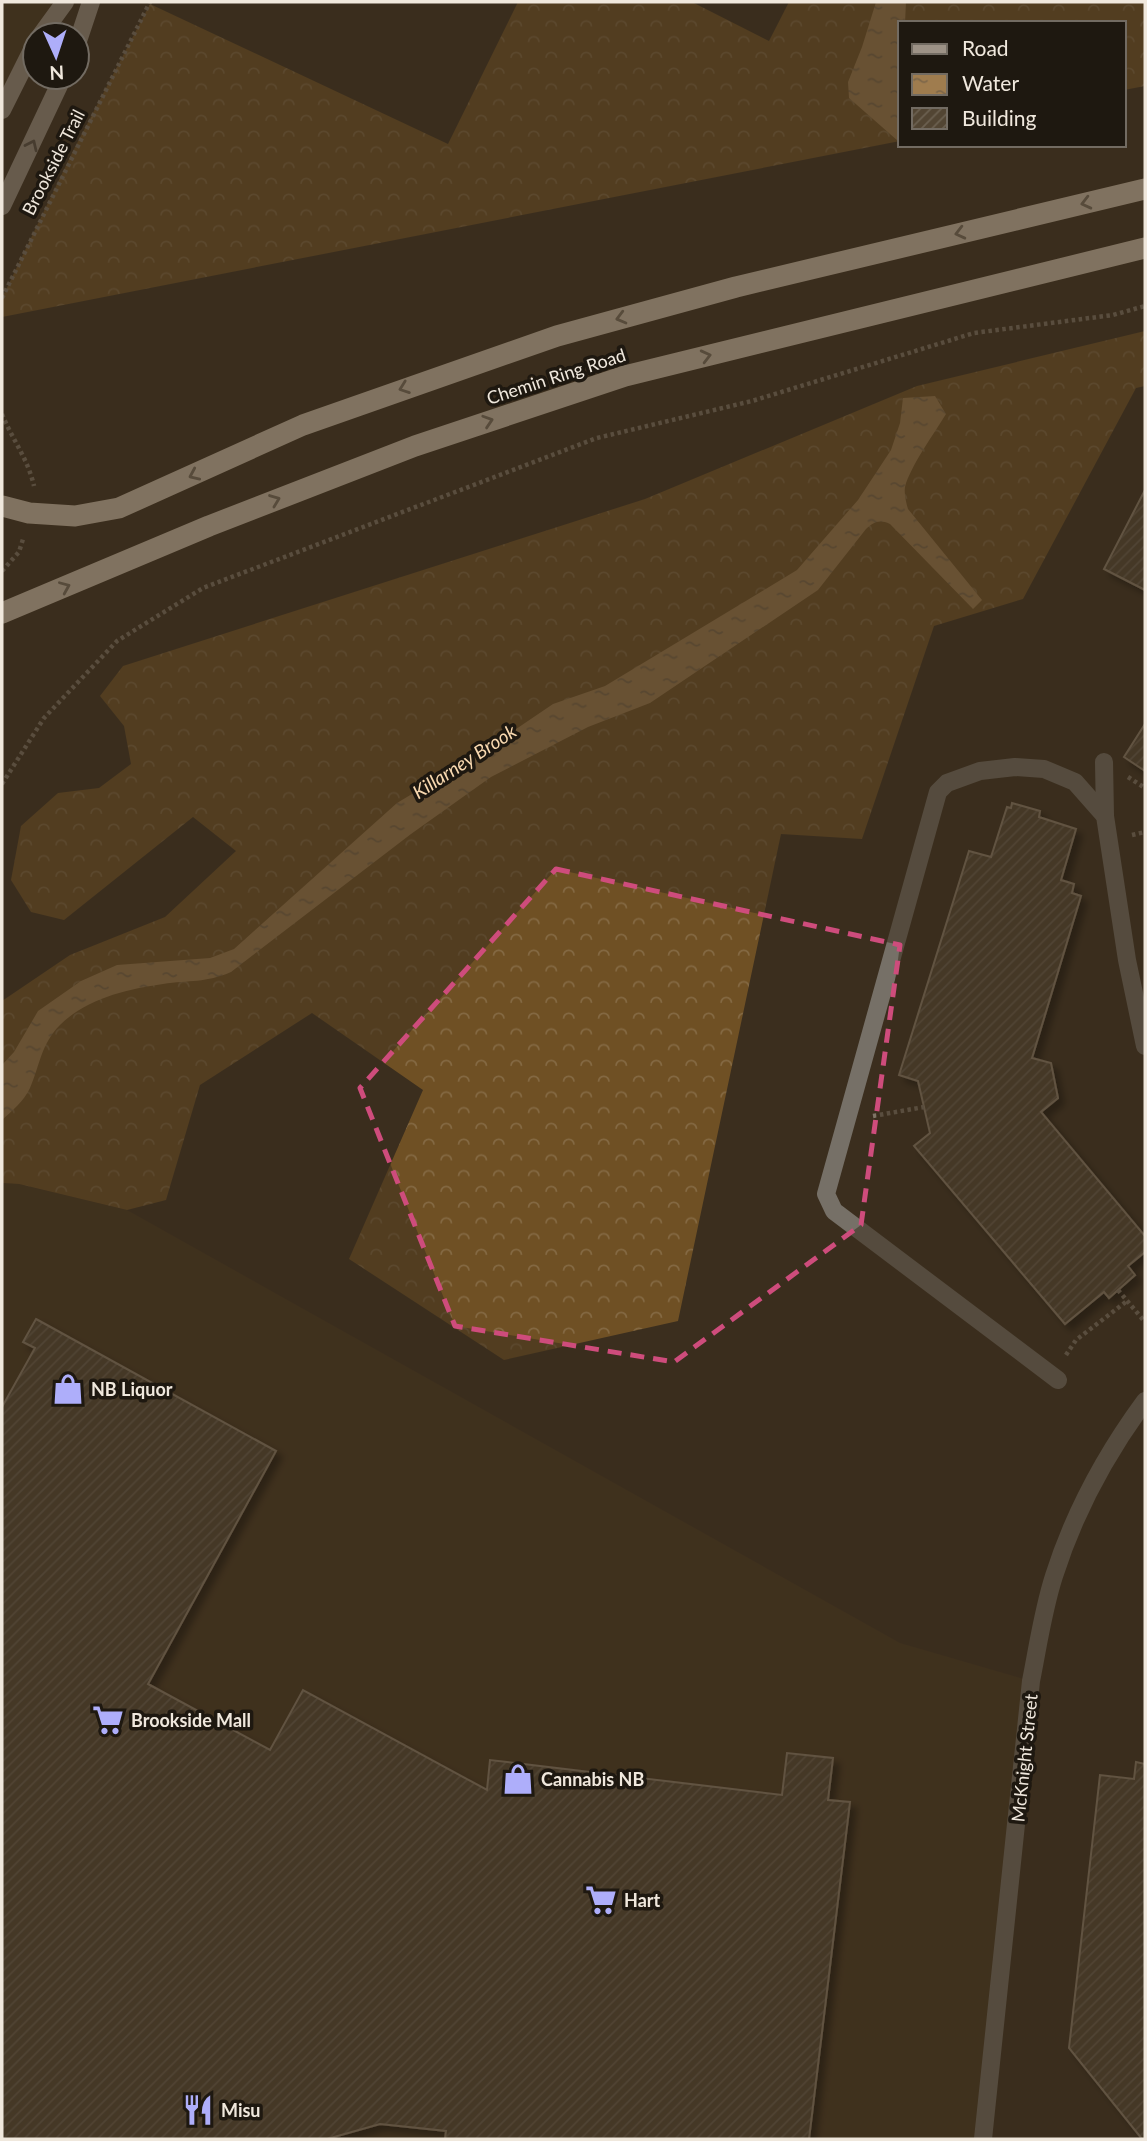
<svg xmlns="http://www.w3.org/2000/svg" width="1147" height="2141" font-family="Lato,sans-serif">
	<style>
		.built { fill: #46351e }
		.forest { fill: url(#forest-crowns) }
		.water { fill: url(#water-ripples) }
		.building { fill: url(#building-hatch); stroke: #90816e; stroke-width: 2; filter: url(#shadow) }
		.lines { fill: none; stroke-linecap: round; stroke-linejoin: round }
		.path { stroke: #7f7466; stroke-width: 4.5; stroke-dasharray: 3.5 3.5; stroke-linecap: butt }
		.lane { stroke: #767067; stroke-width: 18 }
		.street { stroke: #767067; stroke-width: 18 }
		.secondary { stroke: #9d9286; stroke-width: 18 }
		.highway { stroke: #d6c6b1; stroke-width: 21 }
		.oneway { stroke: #574f45 }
		.oneway2 { stroke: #7a6f60 }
		.marked { fill: none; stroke: #ce4c7c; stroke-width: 5; stroke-dasharray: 14 9; stroke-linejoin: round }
		.labels { text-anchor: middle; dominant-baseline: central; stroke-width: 7; stroke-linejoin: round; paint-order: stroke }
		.street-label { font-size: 18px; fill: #f0e8dd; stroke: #1e1810 }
		.poi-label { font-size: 18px; font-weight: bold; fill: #f0e8dd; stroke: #1e1810; text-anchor: start }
		.water-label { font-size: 19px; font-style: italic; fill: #f9d9b0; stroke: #1e1810 }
	</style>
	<defs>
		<pattern id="forest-crowns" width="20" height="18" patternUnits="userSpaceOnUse" patternTransform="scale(1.75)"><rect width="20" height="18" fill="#6f5024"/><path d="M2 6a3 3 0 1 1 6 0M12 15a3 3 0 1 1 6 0" fill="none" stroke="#846943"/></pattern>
		<pattern id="water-ripples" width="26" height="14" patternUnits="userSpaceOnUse" patternTransform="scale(1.75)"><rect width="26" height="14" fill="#9f7c4e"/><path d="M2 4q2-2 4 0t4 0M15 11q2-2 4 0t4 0" fill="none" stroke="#7c6649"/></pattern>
		<pattern id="building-hatch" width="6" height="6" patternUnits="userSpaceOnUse" patternTransform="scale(1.75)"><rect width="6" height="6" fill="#524533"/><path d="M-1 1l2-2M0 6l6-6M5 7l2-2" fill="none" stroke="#6b6050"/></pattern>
		<filter id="shadow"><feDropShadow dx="6" dy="6" stdDeviation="3.5" flood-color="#0009"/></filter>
	</defs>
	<rect width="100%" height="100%" fill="#3b2e1e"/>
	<g class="built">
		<path d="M2,2H65L2,110Z"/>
		<path d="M2,1183L19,1184L127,1210L900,1643L1031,1681L983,2139H2Z"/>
	</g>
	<g class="forest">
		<path d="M518,2H692L769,41L789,2H1145V86L1124,90V23H900V141L2,317V298L73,151L150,4L448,144Z"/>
		<path d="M1145,331V386L1136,388L1023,599L934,626L862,839L781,834L678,1321L504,1360L349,1259L423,1090L312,1013L200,1085L166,1200L127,1210L19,1184L2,1183V1001L70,955L165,917L236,851L193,817L64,920L31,912L11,880L21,826L58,793L99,788L131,764L124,726L100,696L123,666L645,499L917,386Z"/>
	</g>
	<g class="water">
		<path d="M876,2H906L905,23H900V139L898,141L849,98L848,82L862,47Z"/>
		<path d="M935,396L946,414C935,432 910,467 905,487C904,494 906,502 908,509L982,600L973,609L890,524C879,519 874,522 866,529L818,590L650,703L588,727L491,777L411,834L231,972C206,983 189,980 163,984C127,989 86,999 60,1025C41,1044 40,1065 30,1088C24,1101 12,1111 2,1120V1065L14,1052L38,1011L81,981L117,965L210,958L234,949L397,803L482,752L553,704L605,686L797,570L858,500L891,450L900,423L903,398Z"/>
	</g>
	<g class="building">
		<path d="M1145,490V590L1104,569Z"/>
		<path d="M1145,724V771L1124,757Z"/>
		<path d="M1012,803L1040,811L1039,817L1076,829L1061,880L1074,884L1072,893L1081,896L1032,1058L1051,1063L1058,1098L1041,1112L1145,1236V1252L1128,1266L1135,1275L1109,1298L1104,1292L1065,1324L914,1146L930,1133L918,1081L899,1075L969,851L991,857L1007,807L1011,808Z"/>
		<path d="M36,1319L276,1451L148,1684L270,1750L303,1690L487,1790L490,1760L782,1795L787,1753L833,1758L828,1800L850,1802L809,2139H445L446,2131L380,2124L327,2139H2V1407L35,1348L23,1342Z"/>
		<path d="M1136,1762L1145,1764V2139H1142L1069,2048L1100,1775L1134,1779Z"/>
	</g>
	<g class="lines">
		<g class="path">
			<path d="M2,298L150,2"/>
			<path d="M2,414C12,439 28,459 34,486"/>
			<path d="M2,571L19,552L23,539"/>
			<path d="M1128,777L1145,788"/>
			<path d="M2,784L44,718L117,641L203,588L597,438L752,401L974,333L1113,315L1145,306"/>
			<path d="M1132,835L1145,832"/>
			<path d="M873,1116L924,1107"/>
			<path d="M1118,1290L1145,1322"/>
			<path d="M1066,1355L1076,1340L1127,1301"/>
		</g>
		<g class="lane">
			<path d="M1104,762L1105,816"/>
			<path d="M1058,1380L834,1211L826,1194L938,792L947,783L980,771L1015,767L1044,769L1075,782L1105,816L1127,960L1145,1046"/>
		</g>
		<path class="street" d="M983,2139L1031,1681C1038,1646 1043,1610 1054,1576C1074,1513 1106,1454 1145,1401"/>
		<g class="secondary">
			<path d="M41,35L65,2"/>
			<path d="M77,44L91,2"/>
			<path d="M2,110L35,44"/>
			<path d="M2,206L63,77"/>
		</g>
		<g class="highway">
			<path d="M2,506L29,513L75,516L119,508L303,425L557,336L736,287L1145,189"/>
			<path d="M2,613L209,526L415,446L625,376L1145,248"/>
		</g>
	</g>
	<defs><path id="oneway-chevron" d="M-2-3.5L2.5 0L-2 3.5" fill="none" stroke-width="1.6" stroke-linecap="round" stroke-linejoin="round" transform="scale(1.75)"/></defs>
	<use class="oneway" href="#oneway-chevron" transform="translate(32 145) rotate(-65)"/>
	<g class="oneway2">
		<use href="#oneway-chevron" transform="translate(1086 203) rotate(166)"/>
		<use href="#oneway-chevron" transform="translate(960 233) rotate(166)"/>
		<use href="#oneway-chevron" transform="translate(621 318) rotate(165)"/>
		<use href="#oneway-chevron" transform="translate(706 356) rotate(-14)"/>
		<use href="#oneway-chevron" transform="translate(404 388) rotate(160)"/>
		<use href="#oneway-chevron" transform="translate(488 421) rotate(-18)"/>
		<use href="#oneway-chevron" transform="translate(194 475) rotate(156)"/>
		<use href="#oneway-chevron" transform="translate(275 500) rotate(-21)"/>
		<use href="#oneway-chevron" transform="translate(65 587) rotate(-23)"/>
	</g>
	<path d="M0 0H1147V2141H0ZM556,869L900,945L861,1225L674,1362L455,1326L360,1088Z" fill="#3b2e1e" fill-opacity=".55" fill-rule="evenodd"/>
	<path class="marked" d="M556,869L900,945L861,1225L674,1362L455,1326L360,1088Z"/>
	<defs>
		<symbol id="shop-bare" viewBox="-9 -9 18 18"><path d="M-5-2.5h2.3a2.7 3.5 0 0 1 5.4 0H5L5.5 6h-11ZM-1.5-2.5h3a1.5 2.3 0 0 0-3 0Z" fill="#aeaefa" stroke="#1e1810" stroke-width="2.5" paint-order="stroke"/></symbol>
		<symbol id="supermarket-bare" viewBox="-9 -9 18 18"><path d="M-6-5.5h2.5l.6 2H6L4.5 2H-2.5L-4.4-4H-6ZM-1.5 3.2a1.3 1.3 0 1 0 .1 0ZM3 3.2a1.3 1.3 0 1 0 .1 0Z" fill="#aeaefa" stroke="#1e1810" stroke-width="2.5" paint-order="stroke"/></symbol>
		<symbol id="restaurant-bare" viewBox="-9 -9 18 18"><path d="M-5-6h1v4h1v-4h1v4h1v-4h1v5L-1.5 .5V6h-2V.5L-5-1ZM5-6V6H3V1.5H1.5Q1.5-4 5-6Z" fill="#aeaefa" stroke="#1e1810" stroke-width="2.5" paint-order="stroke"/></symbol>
	</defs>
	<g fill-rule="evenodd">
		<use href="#shop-bare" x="46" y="1367" width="44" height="44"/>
		<use href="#supermarket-bare" x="86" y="1698" width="44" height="44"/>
		<use href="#shop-bare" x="496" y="1757" width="44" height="44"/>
		<use href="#supermarket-bare" x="579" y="1878" width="44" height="44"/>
		<use href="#restaurant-bare" x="176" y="2088" width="44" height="44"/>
	</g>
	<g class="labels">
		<g class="street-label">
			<text transform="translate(53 162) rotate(-63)">Brookside Trail</text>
			<text transform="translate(556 376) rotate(-18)">Chemin Ring Road</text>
			<text transform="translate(1024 1758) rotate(-84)">McKnight Street</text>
		</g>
		<g class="poi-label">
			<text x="91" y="1389">NB Liquor</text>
			<text x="131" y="1720">Brookside Mall</text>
			<text x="541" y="1779">Cannabis NB</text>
			<text x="624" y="1900">Hart</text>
			<text x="221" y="2110">Misu</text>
		</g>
		<g class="water-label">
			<text transform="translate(464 761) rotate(-33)">Killarney Brook</text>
		</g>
	</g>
	<rect width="1147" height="2141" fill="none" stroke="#f0e8dd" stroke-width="7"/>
	<rect x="898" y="21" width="228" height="126" fill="#1e1810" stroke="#726b62" stroke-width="2"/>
	<rect x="912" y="44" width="35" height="10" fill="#9d9286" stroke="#726b62" stroke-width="2"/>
	<text x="962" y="56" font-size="21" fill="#f0e8dd">Road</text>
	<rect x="912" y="74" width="35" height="21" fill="url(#water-ripples)" stroke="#726b62" stroke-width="2"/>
	<text x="962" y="91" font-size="21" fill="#f0e8dd">Water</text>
	<rect x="912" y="108" width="35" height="21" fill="url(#building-hatch)" stroke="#726b62" stroke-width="2"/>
	<text x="962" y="126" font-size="21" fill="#f0e8dd">Building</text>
	<g transform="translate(56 56) rotate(177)"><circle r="33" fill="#1e1810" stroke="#726b62" stroke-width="2"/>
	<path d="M0-5L12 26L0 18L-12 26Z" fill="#aeaefa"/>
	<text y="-10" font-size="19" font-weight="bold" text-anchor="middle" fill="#f0e8dd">N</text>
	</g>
</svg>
